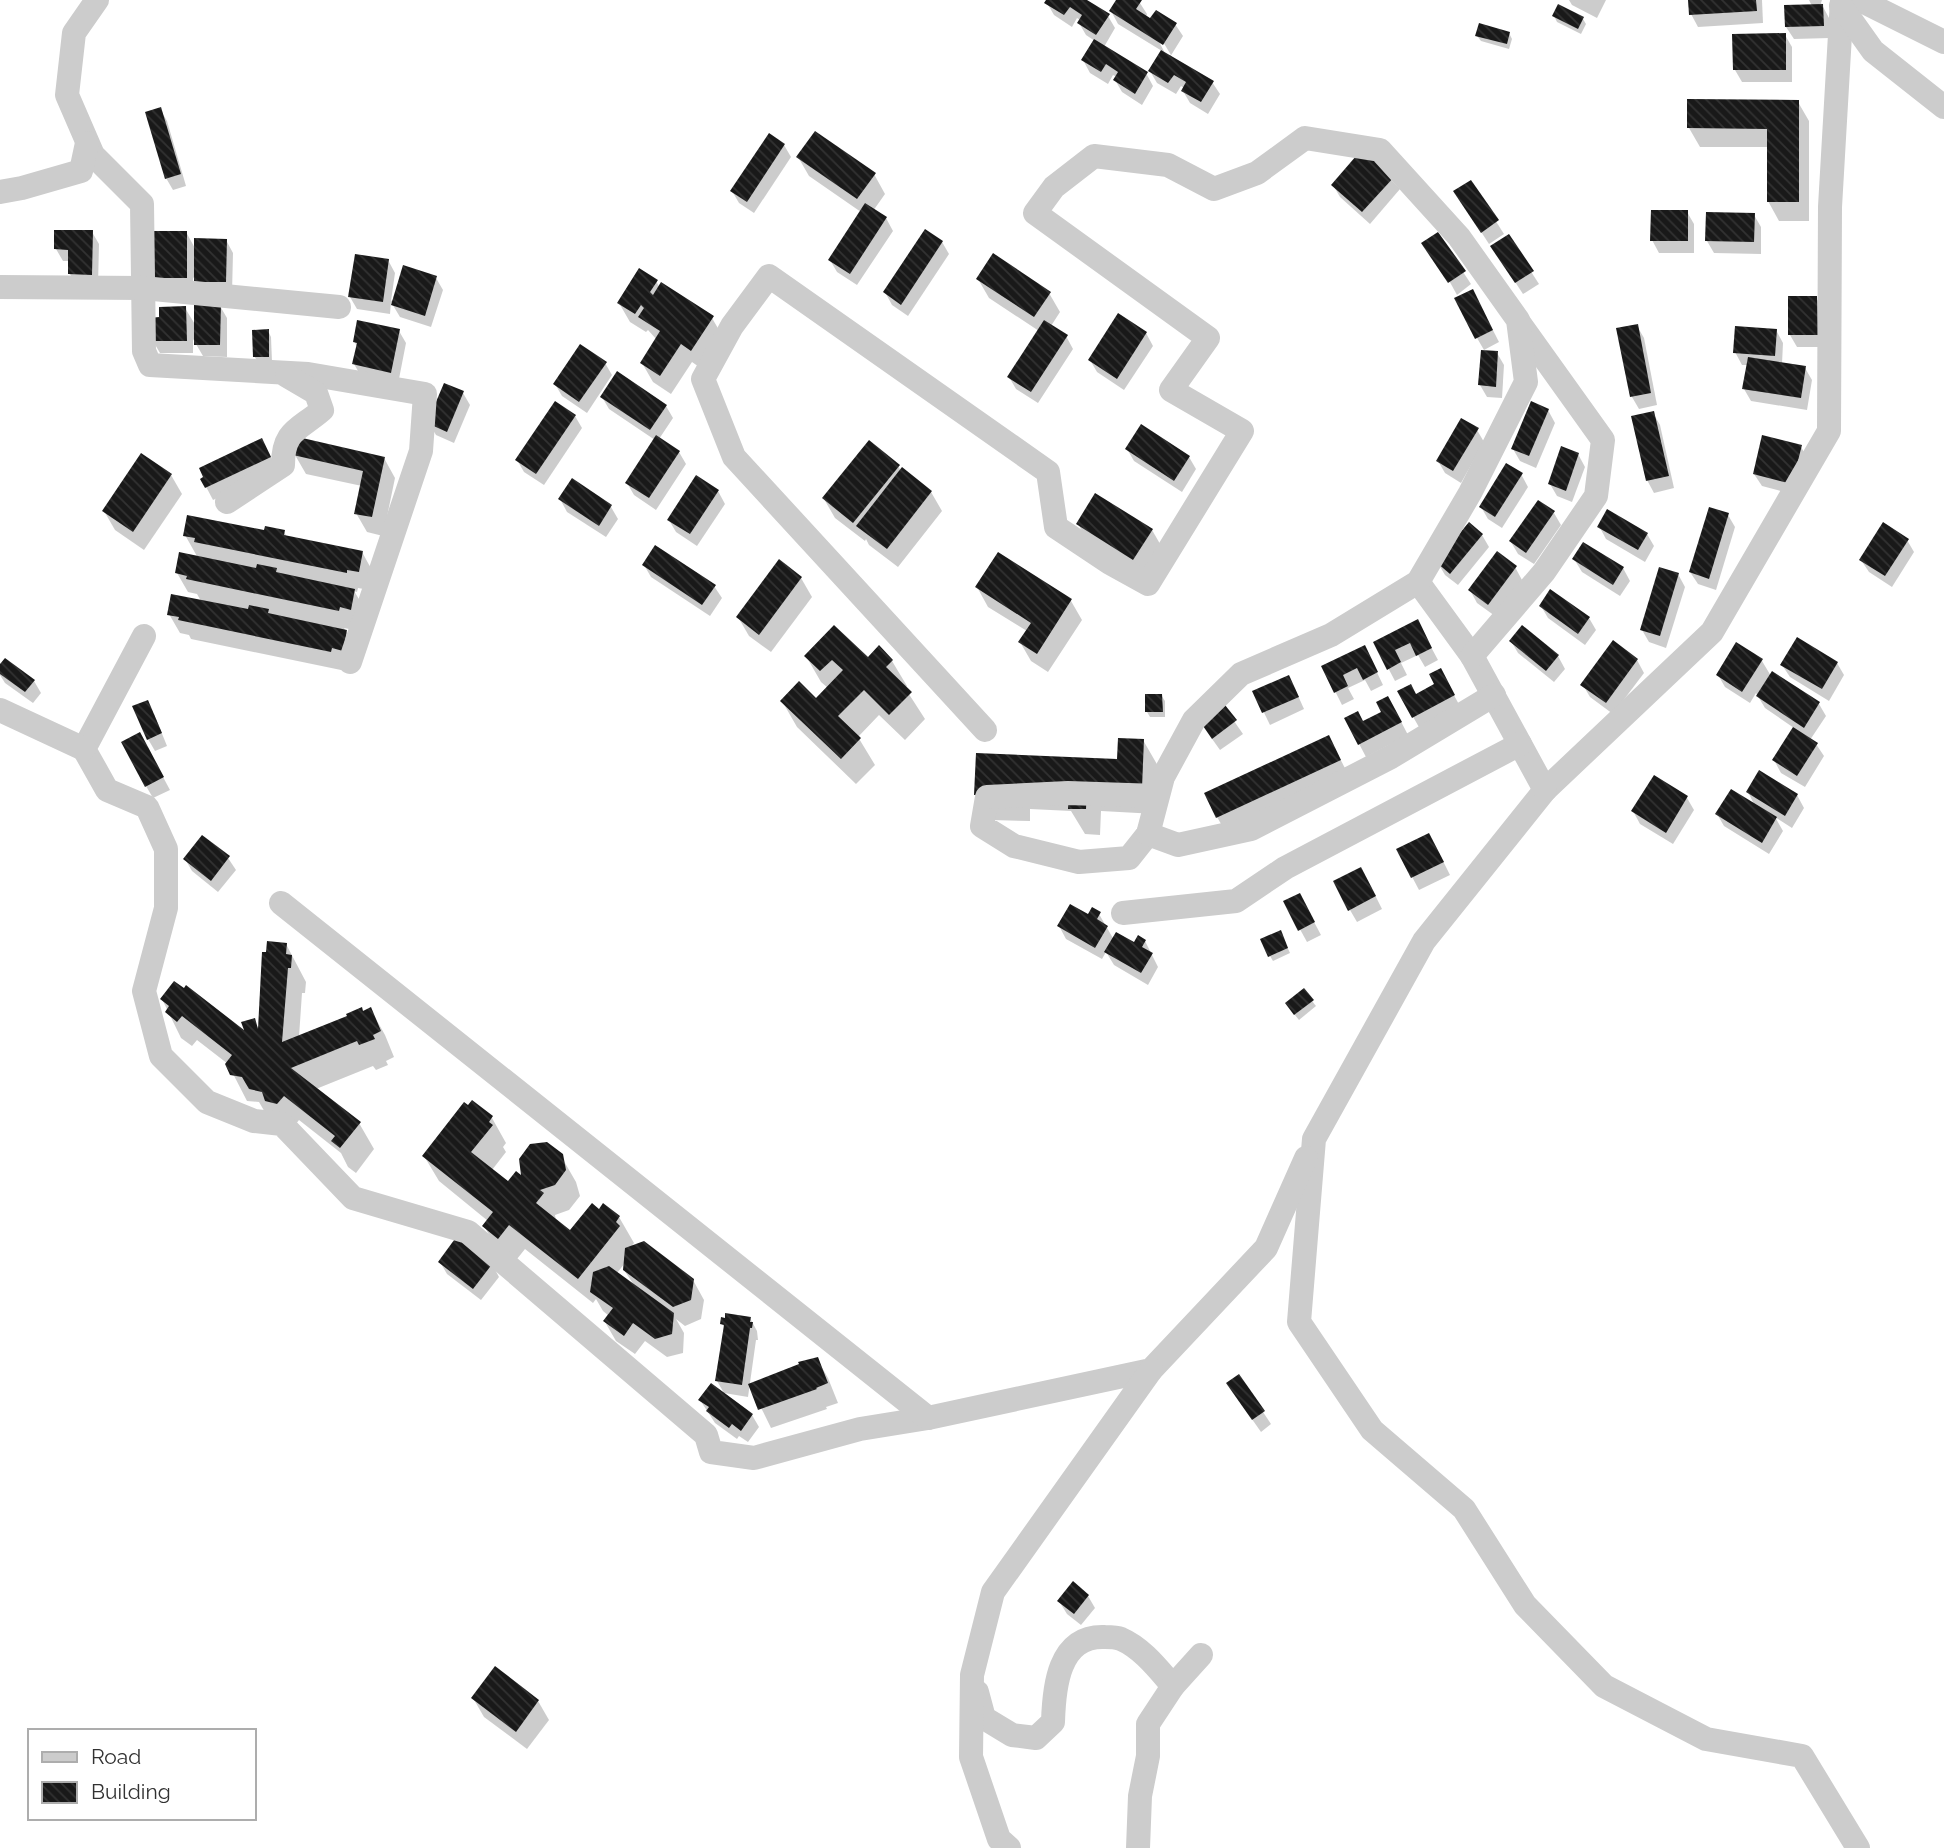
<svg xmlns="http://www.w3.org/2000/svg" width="1944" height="1848" font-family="Raleway,sans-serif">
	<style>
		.shadow { fill: #0003; fill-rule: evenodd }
		.building { fill: url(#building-back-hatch) }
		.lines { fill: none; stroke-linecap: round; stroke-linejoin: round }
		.street { stroke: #ccc; stroke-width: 24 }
	</style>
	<defs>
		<pattern id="building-back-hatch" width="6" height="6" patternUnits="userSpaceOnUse" patternTransform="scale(1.75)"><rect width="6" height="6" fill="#191919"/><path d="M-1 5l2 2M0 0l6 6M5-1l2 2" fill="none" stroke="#323232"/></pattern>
	</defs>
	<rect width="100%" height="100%" fill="#fff"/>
	<g class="shadow">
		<path d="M1048,0H1084L1108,16L1115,28L1104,47L1146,73L1153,86L1142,105L1122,92L1115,80L1117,77L1113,75L1108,84L1090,73L1083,60L1095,41L1086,35L1079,23L1080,20L1077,18L1072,27L1054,15L1047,3Z"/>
		<path d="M1118,0H1138L1147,14L1146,17L1151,20L1175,24L1183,36L1170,57L1212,82L1220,94L1208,114L1190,103L1183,91L1184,88L1181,86L1176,94L1157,83L1150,71L1162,51L1118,24L1111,11ZM1160,37L1171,55H1166L1157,38Z"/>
		<path d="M1569,0H1606L1597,18L1572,5Z"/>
		<path d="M1690,0H1762L1763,23L1698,27L1691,14Z"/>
		<path d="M1809,0H1822L1821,3L1829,18L1830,38L1794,39L1786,27L1812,6Z"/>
		<path d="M1554,16L1583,19L1586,24L1581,34L1557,22Z"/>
		<path d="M1509,33L1512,39L1509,49L1481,41L1477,36Z"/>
		<path d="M1785,35L1792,47V82H1742L1735,70Z"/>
		<path d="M1798,102L1809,121V221H1779L1768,201V147H1700L1689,128Z"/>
		<path d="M160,109L167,121L186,186L173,190L166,178Z"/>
		<path d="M784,145L791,157L754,213L739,203L732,191Z"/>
		<path d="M1363,151L1400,189L1370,224L1340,197L1333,185Z"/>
		<path d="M798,157L874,174L885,194L873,211L886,218L893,231L857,285L837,272L830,260L861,212L809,176Z"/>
		<path d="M1471,182L1504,234L1489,244L1463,204Z"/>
		<path d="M1687,212L1694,224V253H1659L1652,240Z"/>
		<path d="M1754,215L1761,227V254L1714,253L1707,241Z"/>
		<path d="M92,232L99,244L98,286H77L70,274V261H63L56,249Z"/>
		<path d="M186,232L196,250L226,240L233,253L232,294H203L193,277V290H162L148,253Z"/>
		<path d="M1438,234L1471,284L1457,295L1446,275Z"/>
		<path d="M1508,236L1539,284L1523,294L1500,259Z"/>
		<path d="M942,242L949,254L908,316L892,305L885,292Z"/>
		<path d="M388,260L395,273L391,301L436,278L443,290L431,327L400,317L391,302L390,314L357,309L350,297Z"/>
		<path d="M978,279L1049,293L1060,312L1051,326L1066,336L1073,349L1038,403L1016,389L1009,377L1039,331L989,298Z"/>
		<path d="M656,281L660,288L712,318L723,337L702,369L692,362L671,394L653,382L642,363L657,340L648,330L646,332L630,322L619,303Z"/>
		<path d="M1816,298L1824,310V347H1797L1790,335Z"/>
		<path d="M1479,303L1499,342L1484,350L1477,338Z"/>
		<path d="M220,306L227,318V357L203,356L193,339V353H160L153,341L161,319L185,308L196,326Z"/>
		<path d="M1637,326L1644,338L1657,405L1639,409L1632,397L1618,330Z"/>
		<path d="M1776,330L1783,343L1782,364L1805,368L1812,380L1807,410L1751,401L1744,389L1748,365H1742L1735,352Z"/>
		<path d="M268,331L271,337L272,362H258L254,356Z"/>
		<path d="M399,331L406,343L398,384L361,376L354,364L357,348L355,342Z"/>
		<path d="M1146,333L1153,346L1124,390L1097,372L1090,360Z"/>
		<path d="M1497,353L1504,365L1502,398L1487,397L1480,385Z"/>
		<path d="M605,363L612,375L587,413L562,396L555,384Z"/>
		<path d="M463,393L470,405L454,443L436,435L429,423Z"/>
		<path d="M602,397L666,406L673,418L659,439L679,452L686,464L656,510L634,495L627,483L655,440L609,409Z"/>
		<path d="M1548,410L1555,423L1536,468L1520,461L1513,449Z"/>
		<path d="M1653,413L1660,425L1674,488L1654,493L1647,480Z"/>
		<path d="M575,416L582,428L544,485L524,472L517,460Z"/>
		<path d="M1477,430L1484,442L1461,483L1445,473L1438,461Z"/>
		<path d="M1801,447L1808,459L1799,496L1762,486L1754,474Z"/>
		<path d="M1127,449L1189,457L1196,469L1182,492L1134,461Z"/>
		<path d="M269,453L277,470L213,500L202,479Z"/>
		<path d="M1578,454L1585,467L1572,502L1557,496L1550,484Z"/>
		<path d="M295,455L384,458L395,478L383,536L367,532L356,513L362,486L306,474Z"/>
		<path d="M898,466L901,471L931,492L942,511L898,567L869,545L866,539L865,541L835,518L824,499Z"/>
		<path d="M1521,474L1528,487L1502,528L1488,519L1481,507Z"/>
		<path d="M171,475L182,494L144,550L115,530L104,511Z"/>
		<path d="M572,481L611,507L618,519L606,537L567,512L560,499Z"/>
		<path d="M718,491L725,504L697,546L676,532L669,520Z"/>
		<path d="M1554,513L1561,525L1534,564L1518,554L1511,542Z"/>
		<path d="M1728,515L1735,527L1716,590L1698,584L1690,572Z"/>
		<path d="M1078,524L1152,530L1163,549L1144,578L1089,543Z"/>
		<path d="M1599,526L1647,534L1654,546L1645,562L1606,539Z"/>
		<path d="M284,532L287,537L362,552L373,572L369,590L358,588L357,592L354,591L365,609L349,629L344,628L357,650L341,670L191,639L189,635L180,633L169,614L201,601L197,594L188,592L177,573L198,558L185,535Z"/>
		<path d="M1482,535L1489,547L1458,585L1445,575L1438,563Z"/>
		<path d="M1907,540L1914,552L1892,587L1869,572L1861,560Z"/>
		<path d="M1574,559L1623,568L1630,581L1620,596L1582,572Z"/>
		<path d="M644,565L714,586L722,598L710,616L651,577Z"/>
		<path d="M1515,567L1522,580L1495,616L1477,603L1470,590Z"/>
		<path d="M1678,574L1685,587L1666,648L1649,642L1642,630Z"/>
		<path d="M801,578L812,597L771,652L749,636L738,617Z"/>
		<path d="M977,587L1071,601L1082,620L1048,672L1031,661L1020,642L1027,631L988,607Z"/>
		<path d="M1541,606L1589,618L1596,630L1585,645L1548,618Z"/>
		<path d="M1424,634L1438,660L1425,667L1418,655L1401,663L1407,675L1395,681L1375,643Z"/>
		<path d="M1511,641L1558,656L1565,669L1554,682L1518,653Z"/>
		<path d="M1614,643L1637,660L1644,673L1613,714L1590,697L1583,685Z"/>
		<path d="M806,656L892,661L907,686L905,688L925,719L905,740L879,715L858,737L875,765L856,784L797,727L782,701L816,700L828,688L821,682Z"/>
		<path d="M1371,660L1383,685L1371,691L1365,680L1348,688L1354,699L1342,705L1323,667Z"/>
		<path d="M1762,661L1771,676L1819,704L1826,716L1810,740L1816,744L1824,756L1805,787L1781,773L1774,760L1794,728L1765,708L1756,693L1750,703L1725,687L1718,675Z"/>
		<path d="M1837,663L1844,675L1829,701L1790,677L1782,665Z"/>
		<path d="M0,667L34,681L41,693L33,703L5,683L0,675Z"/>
		<path d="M1440,670L1461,708L1420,729L1399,692L1416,696L1436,685Z"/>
		<path d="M1295,689L1304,709L1270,725L1254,692Z"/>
		<path d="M1161,695L1165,701V717H1150L1147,712Z"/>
		<path d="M1225,708L1243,734L1220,750L1210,736Z"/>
		<path d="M1395,710L1408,735L1366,757L1346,719L1363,723L1383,712Z"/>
		<path d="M154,714L167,746L155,751L148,739Z"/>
		<path d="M1329,737L1351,780L1228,836L1217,817Z"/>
		<path d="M1143,740L1158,766L1156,814L1101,811L1100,835L1085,834L1071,811L1030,809V821L991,820L976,794L1119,760Z"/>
		<path d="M147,747L170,790L153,798L146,786Z"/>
		<path d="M1748,792L1797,795L1804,808L1792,828L1775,817L1783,831L1769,854L1724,826L1717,814L1755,806Z"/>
		<path d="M1687,798L1694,810L1673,844L1640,824L1633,811Z"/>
		<path d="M1436,847L1450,875L1419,890L1398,850Z"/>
		<path d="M228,858L236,870L218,892L192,871L185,859Z"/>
		<path d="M1368,881L1382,909L1357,922L1350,910Z"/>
		<path d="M1285,902L1306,907L1321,935L1307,942Z"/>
		<path d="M1099,914L1114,940L1134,944L1145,941L1158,967L1148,985L1114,965L1106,952L1102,959L1066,939L1059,926Z"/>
		<path d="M1283,938L1290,953L1273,961L1270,956Z"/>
		<path d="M286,944L306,982L305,993H302L299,1037L371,1010L385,1035L394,1057L386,1061L388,1065L376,1070L373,1066L316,1089L359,1123L374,1149L356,1173L348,1167L341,1153L299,1120L292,1129L266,1114L259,1102L247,1101L228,1064L197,1040L192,1046L181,1038L162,999L247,1035L254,1020L259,1030Z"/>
		<path d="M1312,1001L1316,1006L1299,1020L1290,1009Z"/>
		<path d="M492,1118L506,1143L503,1147L506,1152L492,1170L508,1184L523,1179L561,1156L576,1182L580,1196L569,1210L555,1215L556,1221L570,1233L599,1211L619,1217L634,1243L630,1248L693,1280L704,1300L701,1319L685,1326L676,1319L684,1333L683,1353L667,1357L645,1341L635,1354L616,1341L605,1322L609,1316L603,1311L596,1299L593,1303L525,1249L513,1264L499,1252L484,1226L488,1221L439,1181L424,1156ZM625,1263L624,1270L634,1285L617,1273Z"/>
		<path d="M440,1262L492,1264L499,1277L481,1300L447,1274Z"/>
		<path d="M750,1318L757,1331L758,1340H756L748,1397L724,1393L717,1381L725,1328L722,1324Z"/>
		<path d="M817,1359L828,1378L838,1403L826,1407L827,1409L771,1428L750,1385Z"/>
		<path d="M1239,1376L1271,1424L1261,1432L1235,1395Z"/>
		<path d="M700,1400L752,1415L759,1427L748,1442L739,1436L737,1439L715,1423Z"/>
		<path d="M1088,1596L1095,1608L1081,1625L1067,1614L1059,1601Z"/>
		<path d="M473,1698L538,1701L549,1720L527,1749L484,1717Z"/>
	</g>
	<g class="building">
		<path d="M1046,0H1087L1110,14L1096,35L1077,23L1082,15L1070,7L1064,15L1044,3Z"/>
		<path d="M1116,0H1142L1136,9L1150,18L1156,10L1177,23L1163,45L1109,11Z"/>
		<path d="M1688,0H1756L1757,11L1689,15Z"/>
		<path d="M1558,4L1584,17L1578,29L1552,16Z"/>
		<path d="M1823,4L1824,26L1785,27L1784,5Z"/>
		<path d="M1479,23L1510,32L1507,44L1475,36Z"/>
		<path d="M1786,33V70H1733L1732,34Z"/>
		<path d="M1094,39L1148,72L1135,94L1113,80L1118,72L1106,64L1101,72L1081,60Z"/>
		<path d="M1161,50L1214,81L1201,102L1181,91L1186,82L1174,75L1168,83L1148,71Z"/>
		<path d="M1687,99L1799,100V202H1767V129L1687,128Z"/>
		<path d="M161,107L181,174L165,179L145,112Z"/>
		<path d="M815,131L876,173L857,199L796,157Z"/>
		<path d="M769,133L785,144L747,202L730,191Z"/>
		<path d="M1363,148L1395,176L1362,212L1331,185Z"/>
		<path d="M1471,180L1499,220L1481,233L1453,191Z"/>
		<path d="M865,203L887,217L850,274L828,260Z"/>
		<path d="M1651,210H1688V241H1650Z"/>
		<path d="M1706,212L1755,213L1754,242L1705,241Z"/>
		<path d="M925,229L943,241L901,305L883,292Z"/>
		<path d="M54,230H93L92,275L68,274V250L54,249Z"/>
		<path d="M147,231H187V278H153Z"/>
		<path d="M1438,232L1466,271L1448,283L1421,243Z"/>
		<path d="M1509,234L1534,271L1515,283L1490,246Z"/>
		<path d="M194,238L227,239L226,282H194Z"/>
		<path d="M993,253L1051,292L1034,317L976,279Z"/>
		<path d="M355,254L389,259L383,302L348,297Z"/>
		<path d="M403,265L437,276L425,316L391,305Z"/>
		<path d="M639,268L658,280L650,292L653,295L661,282L714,316L691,351L681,344L660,376L640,363L660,331L638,317L644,308L641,305L635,314L617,303Z"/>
		<path d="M1473,289L1493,330L1475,339L1454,298Z"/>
		<path d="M1788,296H1817L1818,335H1788Z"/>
		<path d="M194,304H221L220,345H194Z"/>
		<path d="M186,306L187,341H151L150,318L159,317V307Z"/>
		<path d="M1118,313L1147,332L1117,379L1088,360Z"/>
		<path d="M357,320L400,329L391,373L352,364L357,343L353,342Z"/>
		<path d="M1044,320L1068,335L1031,392L1007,377Z"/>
		<path d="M1638,324L1651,393L1630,397L1616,328Z"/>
		<path d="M1735,326L1777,329L1775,356L1733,353Z"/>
		<path d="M269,329V357H253L252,330Z"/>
		<path d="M580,344L607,362L579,402L553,384Z"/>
		<path d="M1481,350L1498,351L1496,387L1478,385Z"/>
		<path d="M1748,357L1806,366L1801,398L1742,389Z"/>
		<path d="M617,371L667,405L650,430L600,397Z"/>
		<path d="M444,383L464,391L447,432L427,423Z"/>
		<path d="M555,401L576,415L536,474L515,460Z"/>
		<path d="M1531,401L1549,409L1529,456L1511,449Z"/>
		<path d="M1654,411L1669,476L1646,481L1631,416Z"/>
		<path d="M1461,418L1479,428L1453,471L1436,461Z"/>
		<path d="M1141,424L1190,456L1174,481L1125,449Z"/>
		<path d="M656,435L680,451L649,498L625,483Z"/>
		<path d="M1762,435L1802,445L1792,484L1753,474Z"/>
		<path d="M298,437L385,457L372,517L354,514L363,471L293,455Z"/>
		<path d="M262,438L271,457L205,488L200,479L203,477L199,468Z"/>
		<path d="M869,440L900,465L853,523L822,498Z"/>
		<path d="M1561,446L1579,453L1566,491L1548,484Z"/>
		<path d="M141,453L172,474L133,532L102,511Z"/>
		<path d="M1506,463L1523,473L1495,517L1479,507Z"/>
		<path d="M902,467L932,491L887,549L856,526Z"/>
		<path d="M696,475L719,490L690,534L667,520Z"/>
		<path d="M572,478L612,505L599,526L558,499Z"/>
		<path d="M1095,493L1153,529L1133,560L1076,524Z"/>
		<path d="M1538,500L1555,511L1526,553L1509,541Z"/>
		<path d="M1709,507L1729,513L1709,579L1689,572Z"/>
		<path d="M1607,509L1648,533L1638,550L1597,527Z"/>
		<path d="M187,515L264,530L265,526L285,530L284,535L363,551L359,572L347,570V573L194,542L195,538L183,536Z"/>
		<path d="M1469,522L1483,534L1450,574L1436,562Z"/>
		<path d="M1883,522L1909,539L1885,576L1859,560Z"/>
		<path d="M1583,542L1624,567L1613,585L1572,559Z"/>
		<path d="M655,545L716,585L702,605L642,565Z"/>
		<path d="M1497,551L1517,566L1488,605L1468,590Z"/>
		<path d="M179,552L256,568L257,564L277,568L276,572L355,589L351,610L340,607L339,611L186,579L187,576L175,573Z"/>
		<path d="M998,552L1072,599L1037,654L1018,642L1031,623L975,587Z"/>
		<path d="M779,559L802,577L759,635L736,617Z"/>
		<path d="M1659,567L1679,573L1660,636L1640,630Z"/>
		<path d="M1550,589L1590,617L1578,634L1539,606Z"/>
		<path d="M171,594L248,609L249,605L269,609L268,613L347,630L343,651L332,648L331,652L178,620L179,617L167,615Z"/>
		<path d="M1418,619L1432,648L1416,656L1410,643L1395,650L1401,662L1387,670L1373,642Z"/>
		<path d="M834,625L868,657L879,645L893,660L886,667L912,692L889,715L864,690L838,716L861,738L841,759L780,701L799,681L816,698L843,670L832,660L820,671L804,656Z"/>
		<path d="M1522,625L1559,655L1546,671L1509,641Z"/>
		<path d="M1797,637L1838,662L1822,689L1780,665Z"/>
		<path d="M1613,640L1638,659L1606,703L1580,685Z"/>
		<path d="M1736,642L1763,659L1742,692L1716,675Z"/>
		<path d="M1365,645L1378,672L1363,680L1357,668L1343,675L1348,686L1334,693L1321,666Z"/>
		<path d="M5,658L35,680L25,692L0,674V664Z"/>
		<path d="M1441,668L1455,695L1412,718L1397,691L1411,684L1416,694L1434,684L1429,674Z"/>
		<path d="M1772,671L1820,702L1804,728L1756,696Z"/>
		<path d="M1289,675L1299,697L1262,713L1252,691Z"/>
		<path d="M1145,694H1162L1163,712H1145Z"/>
		<path d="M1388,696L1402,722L1358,745L1344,718L1358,711L1363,721L1381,712L1376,702Z"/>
		<path d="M148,700L162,733L147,740L132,706Z"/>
		<path d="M1225,705L1237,720L1212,739L1201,723Z"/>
		<path d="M1793,727L1818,743L1797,776L1772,760Z"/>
		<path d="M140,732L164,777L145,787L121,742Z"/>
		<path d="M1329,735L1341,760L1216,818L1204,793Z"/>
		<path d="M1118,738L1144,739L1142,788L1087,786L1086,809H1068L1069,786L1016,796L974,795L976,753L1117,759Z"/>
		<path d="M1759,770L1798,794L1785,816L1746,792Z"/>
		<path d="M1654,775L1688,796L1666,833L1631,811Z"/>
		<path d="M1731,789L1777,817L1762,843L1715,814Z"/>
		<path d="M1429,833L1444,862L1411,878L1396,849Z"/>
		<path d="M202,835L230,856L211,881L183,859Z"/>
		<path d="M1361,867L1376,896L1348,911L1333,881Z"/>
		<path d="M1300,893L1315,922L1298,931L1283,901Z"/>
		<path d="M1070,904L1088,914L1092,907L1101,912L1097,919L1108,926L1095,948L1057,926Z"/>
		<path d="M1281,930L1288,948L1268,957L1260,939Z"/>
		<path d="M1116,932L1134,942L1138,935L1146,940L1142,947L1153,953L1141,973L1104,952Z"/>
		<path d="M267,941L287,943L286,954L292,955L291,968H288L282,1042L347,1016L346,1014L362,1007L363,1011L371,1007L381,1031L373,1035L375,1039L359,1045L357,1041L291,1068L361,1122L340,1148L331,1141L335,1136L284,1096L277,1104L265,1101L262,1092L249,1089L242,1077L230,1075L225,1064L232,1055L182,1016L177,1022L165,1012L169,1006L160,999L174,981L184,988L186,985L244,1030L241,1022L255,1018L258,1029L262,952H266Z"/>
		<path d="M1304,988L1314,1000L1294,1015L1285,1003Z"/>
		<path d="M472,1100L493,1116L489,1122L493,1125L471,1152L508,1181L516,1171L521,1175L519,1159L530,1144L547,1142L563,1154L566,1170L555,1185L540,1190L544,1193L536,1203L570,1230L592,1203L599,1209L603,1203L620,1216L616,1222L620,1226L578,1279L509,1225L498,1239L482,1226L493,1212L422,1156L464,1102L468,1105Z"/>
		<path d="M457,1236L493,1263L473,1289L438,1262Z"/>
		<path d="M644,1241L694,1279L691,1300L673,1307L623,1270L625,1248Z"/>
		<path d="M609,1266L674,1313L672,1334L655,1339L633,1323L624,1336L603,1321L613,1308L590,1292L593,1272Z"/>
		<path d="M725,1313L751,1317L750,1322H753L752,1328H750L742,1385L715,1381L724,1325L720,1324L721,1317L725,1318Z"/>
		<path d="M818,1357L828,1383L816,1388L817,1389L758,1410L748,1384L799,1364L798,1362Z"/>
		<path d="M1239,1374L1265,1411L1252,1420L1226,1383Z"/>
		<path d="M711,1383L753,1414L741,1431L732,1424L729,1428L706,1411L709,1407L698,1400Z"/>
		<path d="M1073,1581L1089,1595L1074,1614L1057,1601Z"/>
		<path d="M495,1666L539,1700L516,1732L471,1698Z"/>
	</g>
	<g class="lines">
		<g class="street">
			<path d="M97,0L74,33L67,95L93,155L142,204L144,351L150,365L308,374L425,394L421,451L350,662"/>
			<path d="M1842,0L1830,207L1829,431L1712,632L1545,790L1424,941L1314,1139L1299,1322L1372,1430L1464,1509L1525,1605L1604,1686L1706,1739L1802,1756L1858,1848"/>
			<path d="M1860,0L1944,42"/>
			<path d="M1841,6L1873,51L1944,107"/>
			<path d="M0,192L22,188L81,171L87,143"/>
			<path d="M0,287L143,288L339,307"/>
			<path d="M227,502L283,465C283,430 299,430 322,410L316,393L287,376"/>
			<path d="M1418,582L1472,656L1545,790"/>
			<path d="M144,636L84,749L107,790L147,807L166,849V908L144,991L161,1056L207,1102L254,1121L282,1124L353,1198L468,1232L706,1435L711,1452L754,1458L860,1429L928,1418L1151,1370L1266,1248L1306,1158"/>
			<path d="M1472,656L1544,572L1596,496L1603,440L1520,324"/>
			<path d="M0,710L84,749"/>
			<path d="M985,730L734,457L703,379L732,326L769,276L1048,472L1056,527L1110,563L1148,584L1242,431L1171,390L1208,338L1035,213L1054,187L1094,156L1168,165L1214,189L1257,173L1305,138L1380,150L1459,237L1518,320L1526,382L1470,493L1418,582L1331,635L1241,674L1194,720L1163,777L1148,834L1129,858L1079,862L1014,846L982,826L987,797L1068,793L1158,796"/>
			<path d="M1148,834L1178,845L1251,829L1391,757L1494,695"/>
			<path d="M281,903L928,1418"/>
			<path d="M1123,913L1236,901L1285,868L1520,744"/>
			<path d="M977,1692L984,1718L1012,1735L1036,1738L1053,1722C1054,1688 1058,1635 1105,1637C1110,1637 1116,1637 1121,1639C1142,1648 1158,1669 1173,1686"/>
			<path d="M1009,1848L999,1839L971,1757L972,1675L993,1592L1151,1370"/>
			<path d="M1138,1848L1140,1796L1148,1756V1724L1173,1686L1201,1655"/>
		</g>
	</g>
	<rect x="28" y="1729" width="228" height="91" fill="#ffffff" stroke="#adadad" stroke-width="2"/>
	<rect x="42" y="1752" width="35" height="10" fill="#cccccc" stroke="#adadad" stroke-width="2"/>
	<text x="91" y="1764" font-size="21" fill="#323232">Road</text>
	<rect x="42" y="1782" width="35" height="21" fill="url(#building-back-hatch)" stroke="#adadad" stroke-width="2"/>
	<text x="91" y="1799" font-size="21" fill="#323232">Building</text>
</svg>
